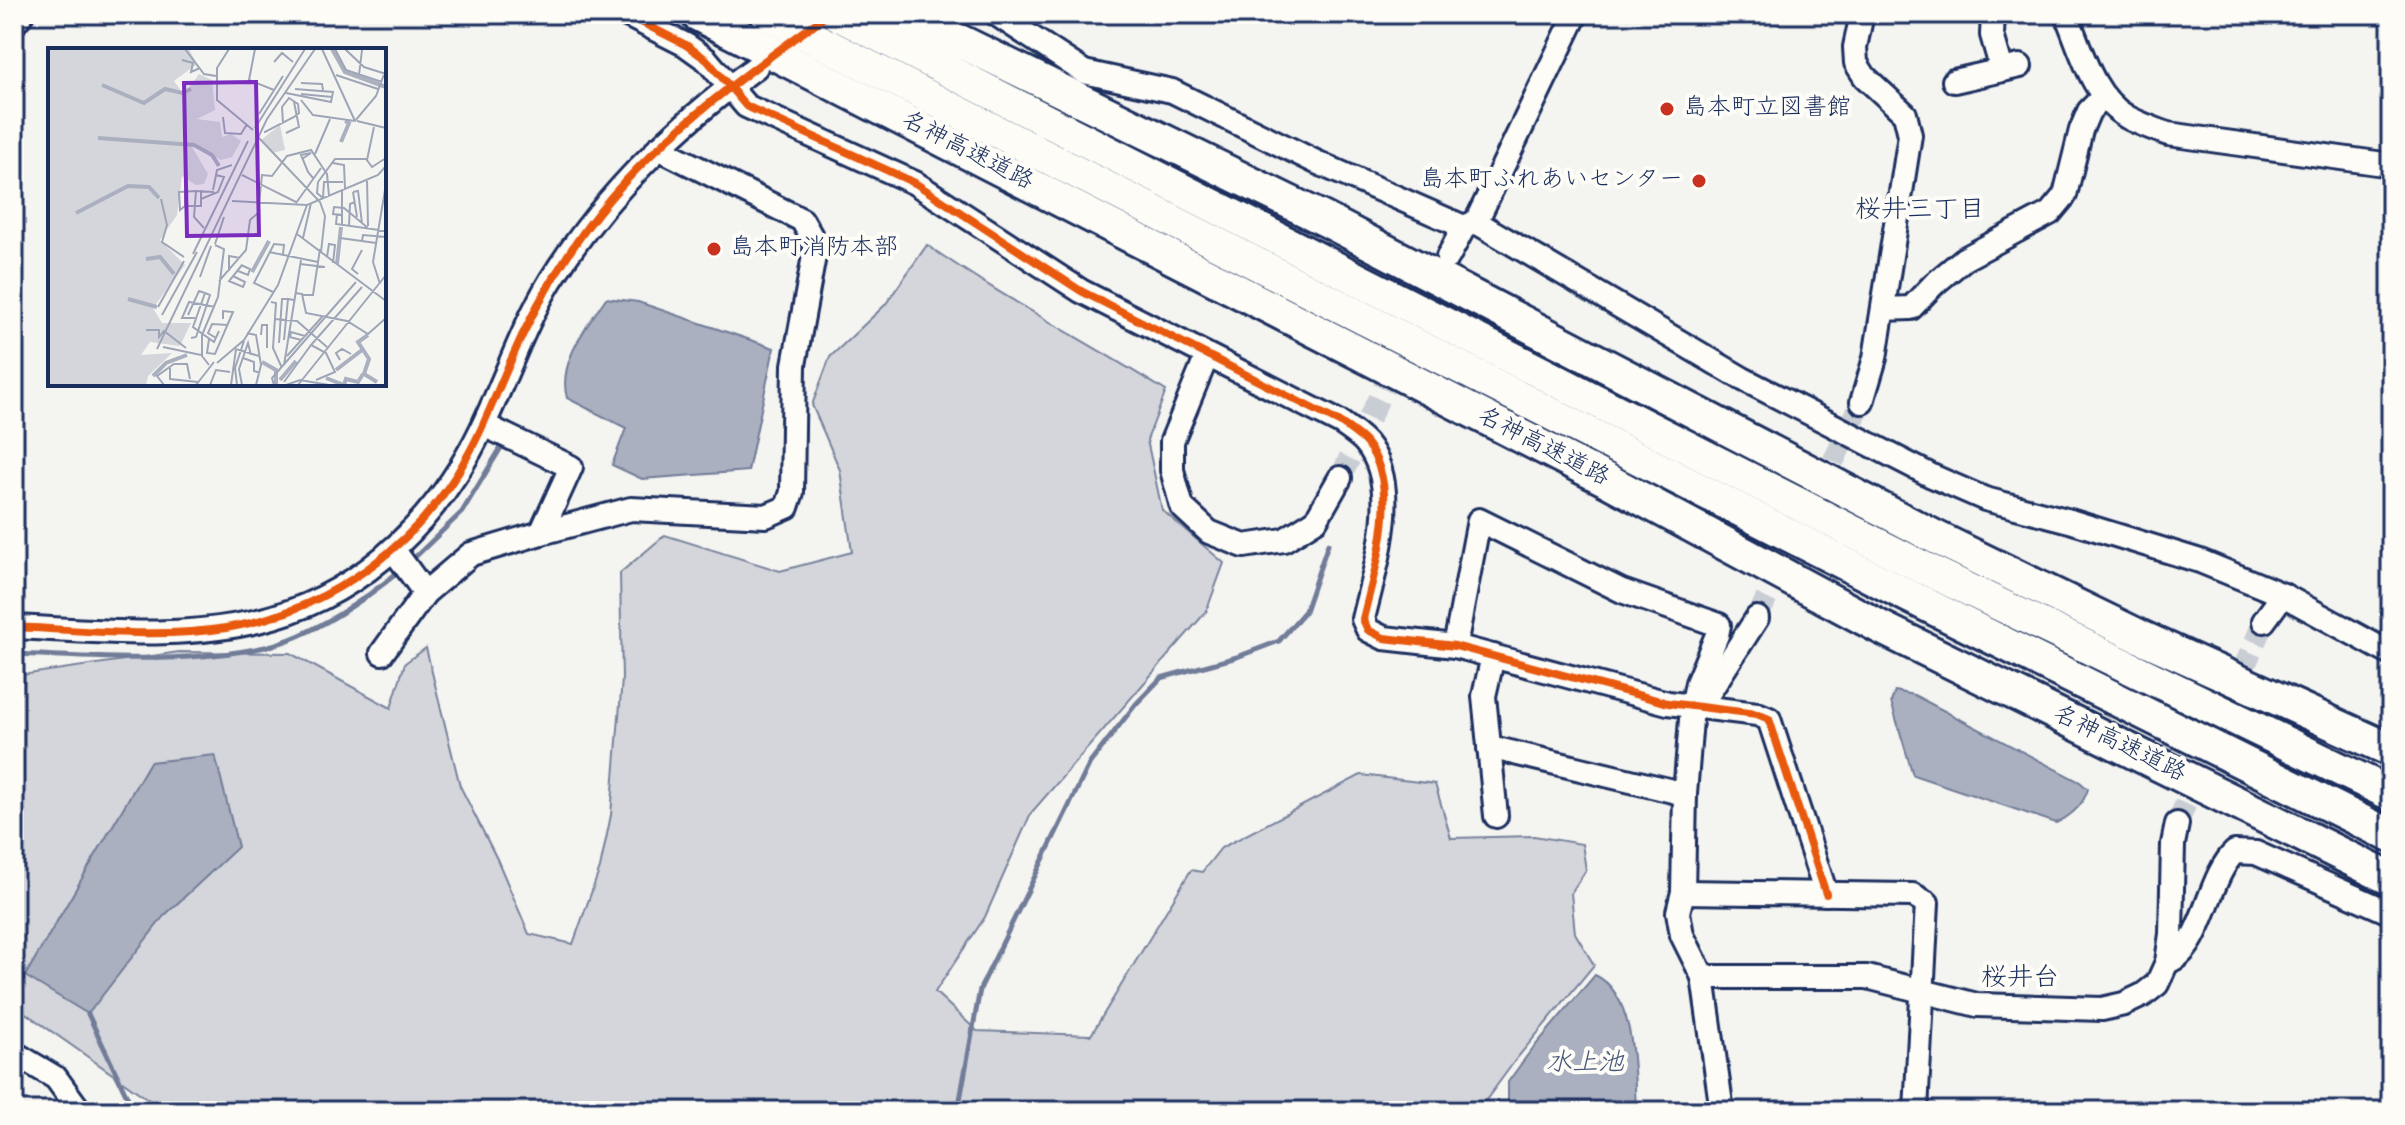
<svg xmlns="http://www.w3.org/2000/svg" width="2405" height="1125" font-family="Dekko,'Klee One',sans-serif">
	<style>
		.green { fill: #d4d6db; stroke: #78829c; stroke-width: 2 }
		.water { fill: #aab0bf; stroke: #717c98; stroke-width: 2 }
		.lines { fill: none; stroke-linecap: round; stroke-linejoin: round }
		.stream { stroke: #717c98; stroke-width: 5 }
		.minor-tunnel { stroke: #c9cdd4; stroke-width: 22; stroke-dasharray: 22 11; stroke-linecap: butt }
		.minor-casing { stroke: #1b2f5e; stroke-width: 28 }
		.highway-casing { stroke: #1b2f5e; stroke-width: 38 }
		.minor { stroke: #fdfcf7; stroke-width: 22 }
		.highway { stroke: #fdfcf7; stroke-width: 32 }
		.cycleway-casing { stroke: #fdfcf7; stroke-width: 13 }
		.cycleway { stroke: #e8590c; stroke-width: 8 }
		.poi-dot { fill: #c8321e; stroke: #fdfcf7; stroke-width: 3 }
		.labels { text-anchor: middle; dominant-baseline: central; stroke-width: 8; stroke-linejoin: round; paint-order: stroke }
		.poi-label { font-size: 24px; fill: #1b2f5e; stroke: #fdfcf7; text-anchor: start }
		.street-label { font-size: 24px; fill: #1b2f5e; stroke: #fdfcf7 }
		.neighbourhood-label { font-size: 26px; fill: #1b2f5e; stroke: #fdfcf7 }
		.water-label { font-size: 26px; font-style: italic; fill: #46567b; stroke: #fdfcf7 }
		.inset-river { fill: none; stroke: #aab0bf; stroke-width: 4 }
		.inset-road { fill: none; stroke: #9da5b6; stroke-width: 2 }
		.view { fill: #7b2cbf; fill-opacity: 0.15; stroke: #7b2cbf; stroke-width: 4 }
		.inset-edge { fill: none; stroke: #1b2f5e; stroke-width: 4 }
	</style>
	<rect width="100%" height="100%" fill="#f4f4f1"/>
	<filter id="ink" filterUnits="userSpaceOnUse"><feTurbulence type="fractalNoise" baseFrequency=".0125" numOctaves="2"/><feDisplacementMap in="SourceGraphic" scale="16" xChannelSelector="R" yChannelSelector="G"/><feConvolveMatrix kernelMatrix="1 2 1 2 8 2 1 2 1" color-interpolation-filters="sRGB"/></filter>
	<g filter="url(#ink)">
		<path class="green" d="M927,245C1004,299 1087,341 1166,391L1147,440L1162,510L1224,563L1206,612L1031,813L985,917L935,992L977,1031L1091,1035L1191,870L1202,872L1221,848L1361,775L1435,784L1451,838L1534,836L1582,844L1586,870L1571,893L1575,933L1594,965L1517,1058L1478,1111H165L14,1005V676L179,652L290,653L391,708L405,663L426,648L460,786L497,859L529,934L573,944L600,868L611,815L622,679L620,573L665,535L780,571L852,552L840,470L812,405L830,357L885,305Z"/>
		<g class="water">
			<path d="M606,298L638,302L774,348L748,471L642,479L612,465L626,428L567,398C557,363 587,326 606,298Z"/>
			<path d="M1895,691L1914,695L2080,782L2088,789C2083,806 2071,816 2056,823L1913,775L1891,702Z"/>
			<path d="M215,755L238,847L164,916L88,1014L25,976L150,762Z"/>
			<path d="M1595,975C1636,994 1634,1071 1636,1111H1508V1082L1529,1053Z"/>
		</g>
		<g class="lines">
			<g class="stream">
				<path d="M410,562L462,512L502,446"/>
				<path d="M14,654C97,657 183,665 265,647C311,637 366,599 402,569"/>
				<path d="M88,1014L134,1111"/>
				<path d="M958,1111L980,989L1090,763L1136,704L1161,678L1237,657L1279,641L1305,611L1328,544"/>
			</g>
			<g class="minor-tunnel">
				<path d="M1340,478L1443,267"/>
				<path d="M1819,491L1862,402"/>
				<path d="M1757,618L1802,525"/>
				<path d="M2177,824L2264,621"/>
			</g>
			<defs>
				<g id="minor">
					<path d="M625,14L686,45L707,60L746,106L915,183L1081,291L1341,423C1349,429 1359,435 1366,443C1403,488 1375,567 1363,619L1368,630L1384,638L1455,646L1668,703L1757,714L1769,719L1826,894"/>
					<path d="M996,14L1084,72L1172,91L1316,162L1464,227"/>
					<path d="M1862,14L1855,47L1856,63L1865,77L1905,114L1910,135L1875,358L1862,402"/>
					<path d="M1993,14L1992,35L2002,70"/>
					<path d="M2066,14C2081,49 2092,97 2127,117C2140,124 2154,129 2168,134L2391,165"/>
					<path d="M14,24L22,14"/>
					<path d="M1954,81L2020,66"/>
					<path d="M1476,222L1743,379L1932,476L1985,499L2070,521L2200,561L2283,595L2391,654"/>
					<path d="M1448,257L1464,227L1476,222L1576,14"/>
					<path d="M1884,309L1911,308L1934,284L1964,259L2050,213L2065,195L2081,130L2089,111L2103,97"/>
					<path d="M1207,356L1172,441V470L1182,507L1209,532L1244,546L1284,540L1316,520L1340,478"/>
					<path d="M541,533L631,509L766,516L787,507L792,492L794,365L816,245L802,220L658,148"/>
					<path d="M393,549L425,593"/>
					<path d="M2264,621L2283,595"/>
					<path d="M14,627C99,631 190,641 273,617C368,590 440,515 482,428C506,378 523,326 551,280C605,194 675,127 756,67"/>
					<path d="M1455,646L1479,520L1622,591L1719,625L1717,635L1697,683L1692,707L1685,794L1683,892L1678,912L1682,935L1703,977H1867L1977,1005L2102,1009L2124,1004L2143,995L2157,984L2167,962L2171,934L2173,844L2177,824"/>
					<path d="M382,653L425,593L471,554L541,533L571,467L484,425"/>
					<path d="M1493,656L1484,696L1496,816"/>
					<path d="M1692,707L1710,691L1757,618"/>
					<path d="M1489,747L1685,794"/>
					<path d="M1683,892L1913,895L1927,903L1916,1111"/>
					<path d="M2167,962C2203,951 2207,877 2235,852L2256,853L2391,913"/>
					<path d="M1703,977L1722,1111"/>
					<path d="M14,1053L56,1078L80,1111"/>
				</g>
				<g id="highway">
					<path d="M697,14L1605,479L1880,627L2391,879"/>
					<path d="M766,14L1909,596L2391,836"/>
					<path d="M837,14L1922,567L2391,794"/>
					<path d="M904,14L1326,220L1935,537L2141,637L2391,750"/>
				</g>
			</defs>
			<use href="#minor" class="minor-casing"/>
			<use href="#highway" class="highway-casing"/>
			<use href="#minor" class="minor"/>
			<use href="#highway" class="highway"/>
			<defs>
				<g id="cycleway">
					<path d="M625,14L686,45L707,60L746,106L915,183L1081,291L1341,423C1349,429 1359,435 1366,443C1403,488 1375,567 1363,619L1368,630L1384,638L1455,646L1668,703L1757,714L1769,719L1826,894"/>
					<path d="M14,627C83,630 157,639 226,628C328,611 419,546 468,455C484,427 495,396 508,367C527,322 550,280 578,240C643,146 737,81 828,14"/>
				</g>
			</defs>
			<use href="#cycleway" class="cycleway-casing"/>
			<use href="#cycleway" class="cycleway"/>
		</g>
	</g>
	<g class="poi-dot">
		<circle cx="1667" cy="109" r="8"/>
		<circle cx="1699" cy="181" r="8"/>
		<circle cx="714" cy="249" r="8"/>
	</g>
	<g class="labels">
		<g class="poi-label">
			<text x="1683" y="109">島本町立図書館</text>
			<text x="1683" y="181" text-anchor="end">島本町ふれあいセンター</text>
			<text x="730" y="249">島本町消防本部</text>
		</g>
		<g class="street-label">
			<text transform="translate(967 152) rotate(27)">名神高速道路</text>
			<text transform="translate(1543 448) rotate(27)">名神高速道路</text>
			<text transform="translate(2119 745) rotate(26)">名神高速道路</text>
		</g>
		<g class="neighbourhood-label">
			<text x="1920" y="211">桜井三丁目</text>
			<text x="2020" y="979">桜井台</text>
		</g>
		<g class="water-label">
			<text x="1585" y="1064">水上池</text>
		</g>
	</g>
	<g transform="translate(48 48)">
		<rect width="338" height="338" fill="#f4f4f1"/>
		<path d="M0,1H141L149,16L126,33L136,47L151,26L164,32L167,62L149,71L172,74L174,89L183,86L193,93L184,109L173,112L143,97L160,126L156,136L148,137L134,128L129,167L112,192L137,217L105,260L114,275H143L132,298L102,294L93,307L124,305L100,328L98,337H0ZM232,77L237,102L224,105L213,92Z" fill="#d4d6db"/>
		<path class="inset-river" d="M284,1L297,24L338,39M54,37L96,55L117,41L134,45L143,41M50,90L146,97L164,107L171,118M293,94L301,75L297,73M28,165L80,138L101,139L111,150M98,211L112,209L126,226M289,216L293,179M204,224L221,193M80,251L109,259M320,287L310,294L321,311L316,326L329,334M214,314L228,322V337M288,322L314,302M105,328L118,315L139,307M278,330L296,337L298,331L310,334L315,326M232,332L248,313"/>
		<path class="inset-road" d="M137,1L156,26L168,28M181,1L169,20V52L205,82M207,1L201,32L226,42M274,1L307,73M287,1L298,22L334,34M297,1L316,19L338,26M134,12L145,15L143,24L152,20M226,14L234,5L245,14M288,27L330,41M311,27L314,2M253,35L274,36L275,42M238,45L283,54L285,44L247,41M253,46L284,49M253,52L265,67L307,73L328,48L338,21M211,66L235,28M175,69L177,85L193,86L199,76M309,73L338,80M207,80L257,1M216,84H217L246,69L251,65L250,56L241,50L234,59L235,75M238,85L251,79L246,54M210,89L272,154L277,168L273,204M267,106L282,71M254,111L263,105L253,107L260,124L265,130M319,112L326,79M285,115L296,117L297,141M194,127L248,154M319,131L320,178M165,142L169,122L184,117M294,143V177M305,144L310,143L314,175M305,144L309,169M137,145V158H153V142M275,149L276,134H295M275,150L269,145L270,134L287,111H318L324,119L338,110M113,151L119,177L114,194L136,209M153,151L170,144L176,129L168,127M184,153L259,157M248,155L273,120M137,158L132,162L131,144L148,143M289,166L288,176L338,183M295,167L285,166L286,159L296,160L320,180M301,178L302,156L307,154M156,180L146,169L148,143L166,144M249,186L338,253M255,190L263,155M292,190L328,195M314,193L315,187L338,189M167,196L176,169M221,204L270,214M145,206L200,93M279,209L281,196L287,197L285,215M252,216L277,219M181,223V208L192,210M190,223L200,227L202,221L193,217M310,226L304,221L314,202M185,228L197,234L195,239L181,233L194,217M152,229L163,198M171,233L198,202L202,172L210,165L214,127L224,128L239,108L263,102L279,126L281,148M332,236L325,214L338,136M225,244L206,235L226,196L236,197L235,206M157,245L145,279L166,294L171,283M247,245L254,246L258,265L299,273L320,286L338,270M255,247H265L272,201M223,254L228,255L225,300L234,320M110,259L136,213M114,267L149,204M140,267L151,243L157,245M147,270H134L141,254L167,259M226,271L249,273L279,299M98,282H111V289L116,283L138,300M199,285L208,287L213,317L208,337M213,287L214,277H219V300M143,290L148,289L162,247L157,245M168,290L160,285L164,276L180,277M161,291L159,305L167,306L185,264L175,263V271M236,292L240,251L246,252M253,292L242,289L243,284L257,288M231,295L234,251H240M115,299L153,307M109,301L219,71L267,1M239,308L274,269M195,310L206,314V323L212,325M292,312L288,305L294,301L303,306M169,315L196,292L230,237L259,157L330,127L338,118M161,317L154,308V287L170,249L176,201L167,197M236,317L253,212M122,320V331L150,334M268,332L287,324L278,305L263,297L314,239M236,334L263,297M116,337L109,328L126,316H139L142,331M148,337L166,314M162,337L168,322L182,324M183,337L188,301L211,308M189,337L187,320L196,293M194,337L191,321L200,295L203,307M226,337L224,330L308,234M238,337L252,332L281,337M250,337L338,227"/>
		<path class="view" d="M208,34L211,187L139,188L136,35Z"/>
		<rect width="338" height="338" class="inset-edge"/>
	</g>
	<rect width="2405" height="1125" fill="none" stroke="#fdfcf7" stroke-width="48"/>
	<rect x="24" y="24" width="2357" height="1077" fill="none" stroke="#1b2f5e" stroke-width="3" filter="url(#ink)"/>
</svg>
